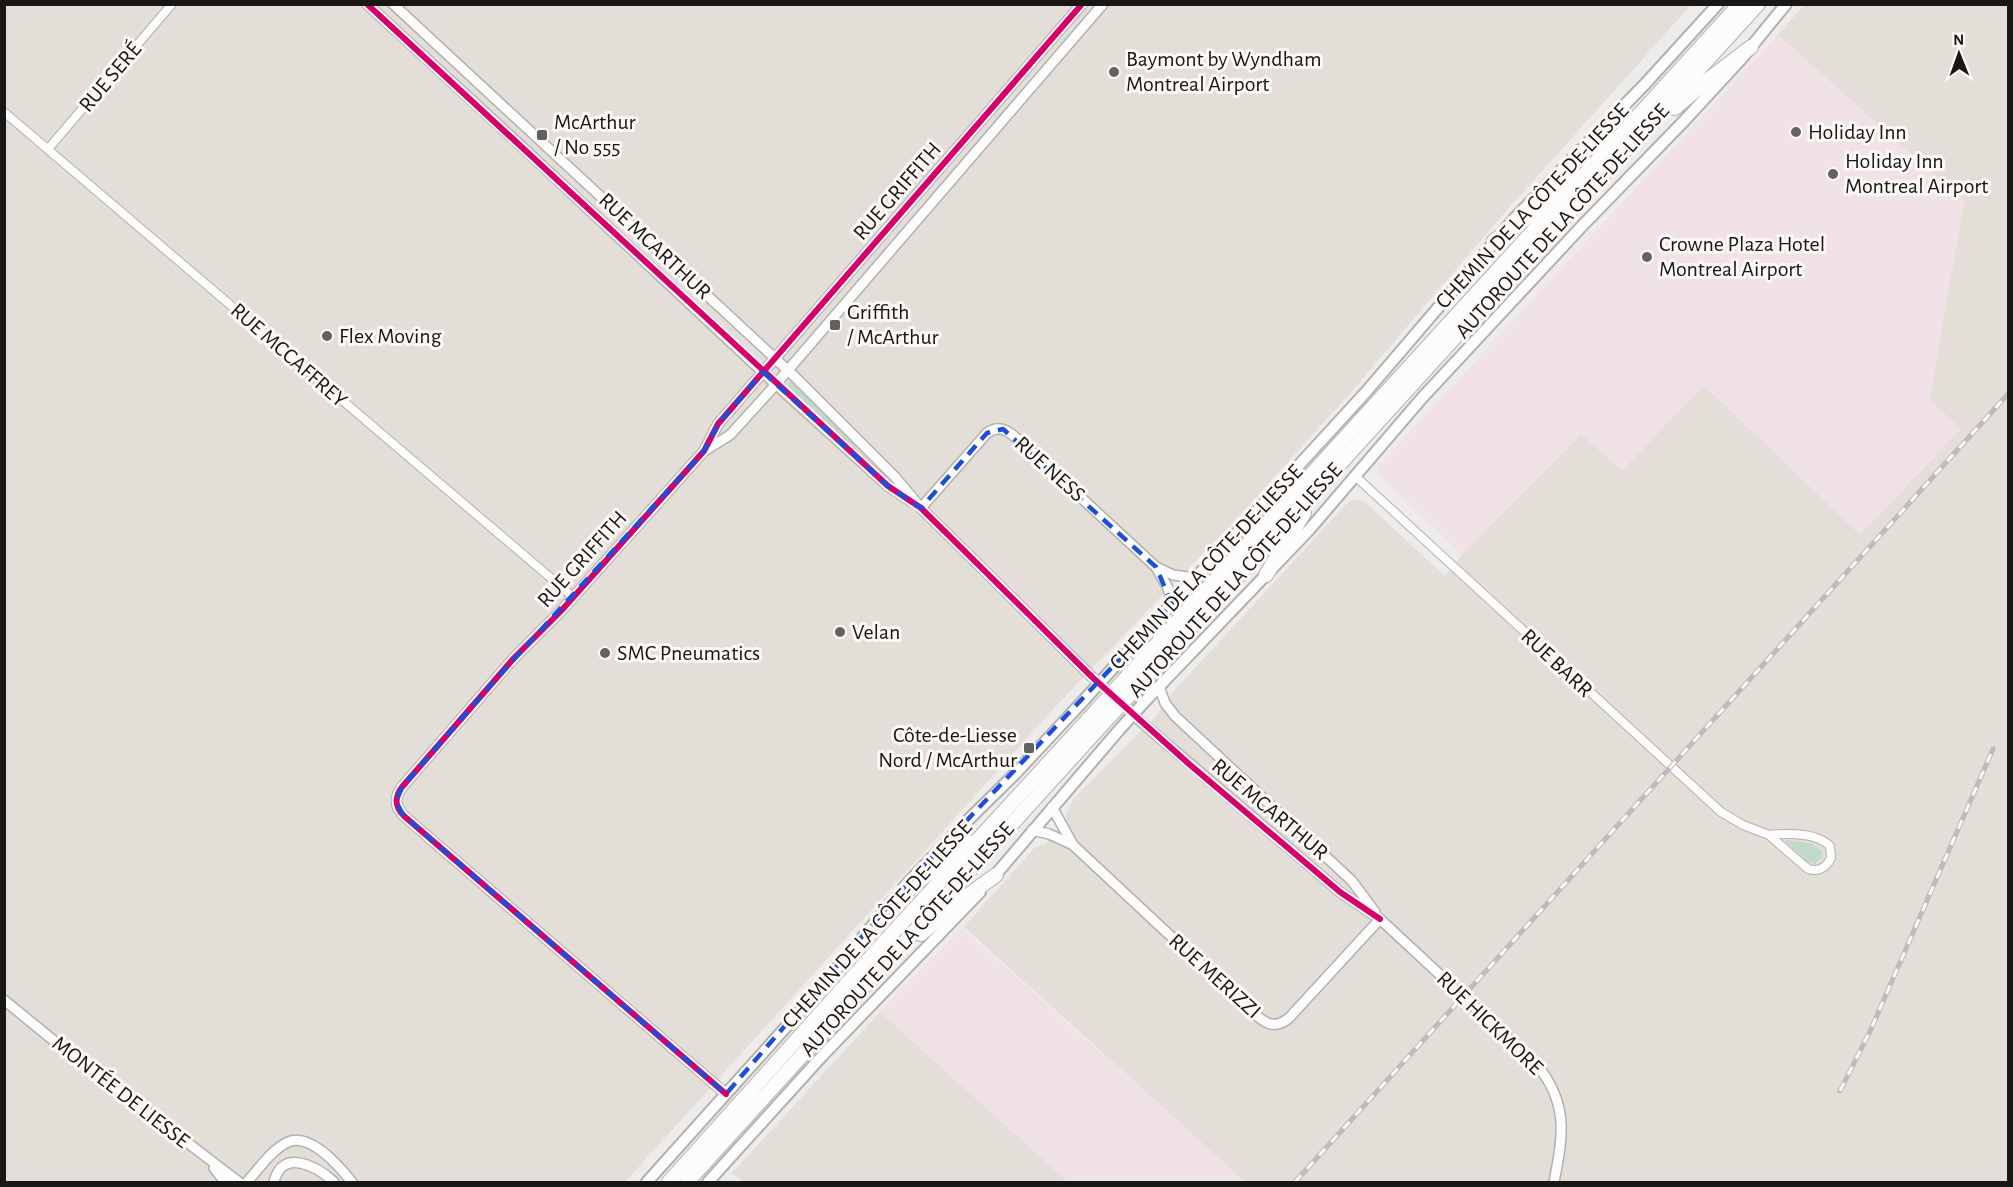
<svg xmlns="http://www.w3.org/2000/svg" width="2013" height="1187" font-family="'Alegreya Sans',sans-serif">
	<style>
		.commercial { fill: #f1e2e7 }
		.built { fill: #e4ded9 }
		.green { fill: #c0d9c9 }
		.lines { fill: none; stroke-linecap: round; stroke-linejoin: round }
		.tertiary-tunnel { stroke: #ceccca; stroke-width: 9; stroke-dasharray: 9 4.5; stroke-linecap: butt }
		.minor-casing { stroke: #b3b1b0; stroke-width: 10 }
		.tertiary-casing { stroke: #b3b1b0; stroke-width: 12 }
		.secondary-casing { stroke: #b3b1b0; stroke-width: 14 }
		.motorway-casing { stroke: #b3b1b0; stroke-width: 16 }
		.minor { stroke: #fcfcfc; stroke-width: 8 }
		.tertiary { stroke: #fcfcfc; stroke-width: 9 }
		.secondary { stroke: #fcfcfc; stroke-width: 10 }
		.motorway { stroke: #fcfcfc; stroke-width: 14 }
		.rail-casing { stroke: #bcbcba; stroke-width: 5 }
		.rail { stroke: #fcf8f6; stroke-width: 3; stroke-dasharray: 9; stroke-linecap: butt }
		.secondary-bridge-casing { stroke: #b3b1b0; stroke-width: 14; stroke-linecap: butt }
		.motorway-bridge-casing { stroke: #b3b1b0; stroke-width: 16; stroke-linecap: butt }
		.secondary-bridge { stroke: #fcfcfc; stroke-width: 10 }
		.motorway-bridge { stroke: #fcfcfc; stroke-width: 14 }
		.cycleway-casing { stroke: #fcf8f6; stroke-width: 10 }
		.cycleway { stroke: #d6006c; stroke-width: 6 }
		.marked { fill: none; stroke: #1d4ed8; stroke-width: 4.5; stroke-dasharray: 12 8; stroke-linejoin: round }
		.poi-dot { fill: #636260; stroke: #fcf8f6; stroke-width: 2 }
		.labels { text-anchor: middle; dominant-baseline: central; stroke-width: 6; stroke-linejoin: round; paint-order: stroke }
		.poi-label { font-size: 22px; fill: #181716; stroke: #fcf8f6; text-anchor: start }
		.street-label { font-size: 22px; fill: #181716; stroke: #fcf8f6 }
	</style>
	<rect width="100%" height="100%" fill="#eeecea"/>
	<g class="commercial">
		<path d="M1778,35L1964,201L1930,399L1961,429L1859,536L1705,385L1622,472L1581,434L1462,555L1379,474L1378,469L1380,464Z"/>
		<path d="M962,928L1245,1182H1068L880,1012Z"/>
	</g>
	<g class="built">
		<path d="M5,5H1691L1500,218L1346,398L1238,517L1068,693L625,1182H5Z"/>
		<path d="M1804,5H2008V1182H1245L964,927L1035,847L1045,844L1066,818V813L1074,798L1155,717L1171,694L1349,501L1358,499L1366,503L1445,576L1462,555L1581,434L1622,471L1704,385L1860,535L1961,429L1930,400L1964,201L1778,35Z"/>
		<path d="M880,1012L1068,1182H743L732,1173Z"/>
	</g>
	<g class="green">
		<path d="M789,382H793L856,446L854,448L788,388Z"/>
		<path d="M1787,840L1814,844V846L1822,851V858L1816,862V864L1808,862L1786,842Z"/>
	</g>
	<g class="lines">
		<path class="tertiary-tunnel" d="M1095,680L1138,719"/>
		<defs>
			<g id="minor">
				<path d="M4,112L573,597"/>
				<path d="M48,149L172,4"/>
				<path d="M1355,476L1721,812L1743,825L1769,835L1808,869C1818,872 1826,868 1831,858L1830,846C1816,832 1788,833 1769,835"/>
			</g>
			<g id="tertiary">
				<path d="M367,4L504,130L782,390L888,486L912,502"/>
				<path d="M393,4L794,376L895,477L921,508L1092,677"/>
				<path d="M706,450L730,435L770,391L1103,4"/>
				<path d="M921,508L987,433C1001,423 1011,433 1022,443L1156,567L1168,588L1172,604"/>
				<path d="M1156,567L1173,575L1197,578"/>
				<path d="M1159,686L1165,703L1175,716L1352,881L1375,912"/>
				<path d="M1140,721L1340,892L1380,919L1537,1065C1569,1104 1563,1136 1554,1182"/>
				<path d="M1052,807L1073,845L1251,1011C1264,1022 1273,1031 1289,1018L1380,919"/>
				<path d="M1032,830L1049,834L1071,844"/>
				<path d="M4,1000L53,1040L239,1182"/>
				<path d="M726,1094L404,816C395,807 394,798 402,787L514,658L561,611L704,451L718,424L1082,4"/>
				<path d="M214,1168L225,1182"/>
				<path d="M247,1182C259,1169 271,1150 288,1142C310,1132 340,1167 352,1182"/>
				<path d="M274,1182C282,1147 318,1167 334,1182"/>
			</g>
			<g id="secondary">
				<path d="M1114,667L1366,392L1514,219L1646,83L1718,4"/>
				<path d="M1148,698L1309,530L1422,398L1582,226L1684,121L1742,58L1786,4"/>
				<path d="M991,880L1119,730"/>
				<path d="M904,887L962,826L1015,774L1085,699"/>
				<path d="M647,1182L813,997L893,901"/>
				<path d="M708,1182L823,1055L980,892"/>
			</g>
			<g id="motorway">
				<path d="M1675,108L1709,79L1751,47"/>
				<path d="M1494,241L1536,211L1573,178"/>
				<path d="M1266,575L1304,513"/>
				<path d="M1126,678L1740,4"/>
				<path d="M1136,688L1758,4"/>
				<path d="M889,906L967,841"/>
				<path d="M921,934L952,907L996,875"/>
				<path d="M669,1182L888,938L1097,710"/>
				<path d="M687,1182L1107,719"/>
			</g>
		</defs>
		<use href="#minor" class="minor-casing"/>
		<use href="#tertiary" class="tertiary-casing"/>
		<use href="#secondary" class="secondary-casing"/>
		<use href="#motorway" class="motorway-casing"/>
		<use href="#minor" class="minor"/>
		<use href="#tertiary" class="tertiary"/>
		<use href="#secondary" class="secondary"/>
		<use href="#motorway" class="motorway"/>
		<defs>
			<g id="rail">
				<path d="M1840,1091L1871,1029L1993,749"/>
				<path d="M1295,1182L2008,394"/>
			</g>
		</defs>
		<use href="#rail" class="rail-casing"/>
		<use href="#rail" class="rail"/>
		<defs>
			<g id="secondary-bridge">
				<path d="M1085,699L1114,667"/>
				<path d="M1119,730L1148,698"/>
			</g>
			<g id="motorway-bridge">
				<path d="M1097,710L1126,678"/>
				<path d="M1107,719L1136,688"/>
			</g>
		</defs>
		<use href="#secondary-bridge" class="secondary-bridge-casing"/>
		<use href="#motorway-bridge" class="motorway-bridge-casing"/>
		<use href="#secondary-bridge" class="secondary-bridge"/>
		<use href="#motorway-bridge" class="motorway-bridge"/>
		<defs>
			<g id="cycleway">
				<path d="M367,4L888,486L921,508L1092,677L1189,764L1340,892L1380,919"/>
				<path d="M726,1094L404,816C395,807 394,798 402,787L514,658L561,611L704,451L718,424L1082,4"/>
			</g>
		</defs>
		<use href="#cycleway" class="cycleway-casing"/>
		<use href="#cycleway" class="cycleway"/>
	</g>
	<path class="marked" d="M763,372L888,486L921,508L987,433L1003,429L1156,567L1172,604L917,873L726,1094L404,816L396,802L402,787L497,678L704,451L718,424Z"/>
	<g class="poi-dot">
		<circle cx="1114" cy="72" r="6"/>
		<circle cx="1796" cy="132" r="6"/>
		<rect x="536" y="129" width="12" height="12" rx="3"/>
		<circle cx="1833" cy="174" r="6"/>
		<circle cx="1647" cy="257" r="6"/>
		<rect x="829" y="319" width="12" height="12" rx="3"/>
		<circle cx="327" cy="336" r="6"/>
		<circle cx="840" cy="632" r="6"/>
		<circle cx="605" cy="653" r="6"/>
		<rect x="1023" y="742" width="12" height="12" rx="3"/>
	</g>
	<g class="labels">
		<g class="poi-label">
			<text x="1126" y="59">Baymont by Wyndham<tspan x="1126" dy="25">Montreal Airport</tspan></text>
			<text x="554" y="122">McArthur<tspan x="554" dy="25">/ No 555</tspan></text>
			<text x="1808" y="132">Holiday Inn</text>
			<text x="1845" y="161">Holiday Inn<tspan x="1845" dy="25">Montreal Airport</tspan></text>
			<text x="1659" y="244">Crowne Plaza Hotel<tspan x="1659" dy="25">Montreal Airport</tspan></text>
			<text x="847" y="312">Griffith<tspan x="847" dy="25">/ McArthur</tspan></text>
			<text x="339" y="336">Flex Moving</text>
			<text x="852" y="632">Velan</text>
			<text x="617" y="653">SMC Pneumatics</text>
			<text x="1017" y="735" text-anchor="end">Côte-de-Liesse<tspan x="1017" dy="25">Nord / McArthur</tspan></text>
		</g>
		<g class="street-label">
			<text transform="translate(110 77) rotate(-50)">RUE SERÉ</text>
			<text transform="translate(897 191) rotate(-49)">RUE GRIFFITH</text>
			<text transform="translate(1532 206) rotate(-47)">CHEMIN DE LA CÔTE-DE-LIESSE</text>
			<text transform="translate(1562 221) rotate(-48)">AUTOROUTE DE LA CÔTE-DE-LIESSE</text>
			<text transform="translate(655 246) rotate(43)">RUE MCARTHUR</text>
			<text transform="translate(289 355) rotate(41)">RUE MCCAFFREY</text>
			<text transform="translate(1050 469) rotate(42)">RUE NESS</text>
			<text transform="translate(582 559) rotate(-48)">RUE GRIFFITH</text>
			<text transform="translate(1206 567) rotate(-47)">CHEMIN DE LA CÔTE-DE-LIESSE</text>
			<text transform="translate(1235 580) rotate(-48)">AUTOROUTE DE LA CÔTE-DE-LIESSE</text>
			<text transform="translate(1557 663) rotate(43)">RUE BARR</text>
			<text transform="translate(1270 809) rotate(40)">RUE MCARTHUR</text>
			<text transform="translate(877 924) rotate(-48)">CHEMIN DE LA CÔTE-DE-LIESSE</text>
			<text transform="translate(907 939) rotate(-48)">AUTOROUTE DE LA CÔTE-DE-LIESSE</text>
			<text transform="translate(1215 976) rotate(42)">RUE MERIZZI</text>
			<text transform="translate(1490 1023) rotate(44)">RUE HICKMORE</text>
			<text transform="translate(121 1092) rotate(38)">MONTÉE DE LIESSE</text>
		</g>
	</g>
	<rect width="2013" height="1187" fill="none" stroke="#181716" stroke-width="12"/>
	<g transform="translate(1959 54) rotate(359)" stroke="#fcf8f6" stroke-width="4.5" paint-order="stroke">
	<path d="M0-4.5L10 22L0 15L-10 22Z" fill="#181716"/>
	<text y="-9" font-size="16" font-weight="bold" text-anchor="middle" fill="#181716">N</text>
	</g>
</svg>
